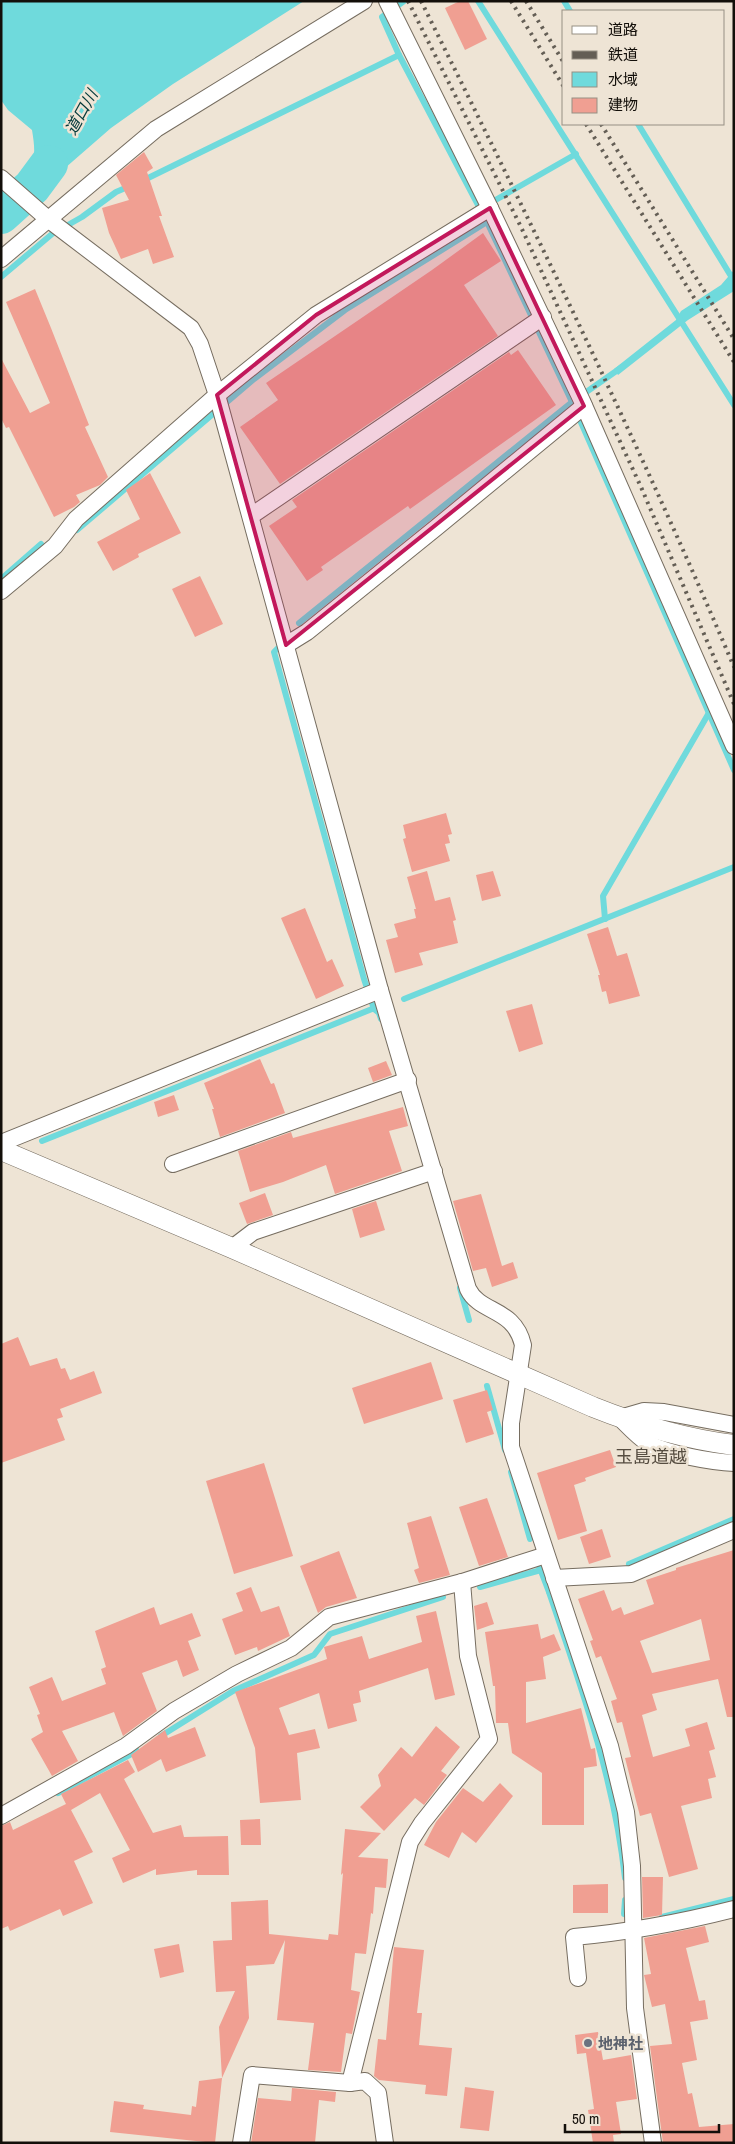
<svg xmlns="http://www.w3.org/2000/svg" width="735" height="2144" font-family="'Archivo Narrow','Noto Sans JP',sans-serif">
	<style>
		.water { fill: #6fdadc }
		.lines { fill: none; stroke-linecap: round; stroke-linejoin: round }
		.stream { stroke: #6fdadc; stroke-width: 6 }
		.river { stroke: #6fdadc; stroke-width: 38 }
		.building { fill: #f09f92; fill-rule: evenodd }
		.minor-casing { stroke: #766d60; stroke-width: 18 }
		.tertiary-casing { stroke: #766d60; stroke-width: 21 }
		.minor { stroke: #fff; stroke-width: 16 }
		.tertiary { stroke: #fff; stroke-width: 20 }
		.rail { stroke: #645e55; stroke-width: 4; stroke-dasharray: 2.5 5; stroke-linecap: butt }
		.marked { fill: #c2185b; fill-opacity: 0.2; stroke: #c2185b; stroke-width: 4; stroke-linejoin: round }
		.worship-dot { fill: #6b7280; stroke: #eee4d5; stroke-width: 2 }
		.labels { text-anchor: middle; dominant-baseline: central; stroke-width: 5; stroke-linejoin: round; paint-order: stroke }
		.worship-label { font-size: 15px; font-weight: bold; fill: #5b616d; stroke: #eee4d5; text-anchor: start }
		.water-label { font-size: 16px; font-style: italic; fill: #03393a; stroke: #eee4d5 }
		.quarter-label { font-size: 18px; fill: #564d41; stroke: #eee4d5 }
	</style>
	<rect width="100%" height="100%" fill="#eee4d5"/>
	<g class="water">
		<path d="M1,1H304L173,84L111,128L57,175L48,193L42,199L19,183C36,164 36,155 32,130L8,110L1,100Z"/>
		<path d="M734,270V291L688,320L618,375L614,369L676,320L681,311L721,285Z"/>
	</g>
	<g class="lines">
		<g class="stream">
			<path d="M478,1L734,405"/>
			<path d="M564,1L570,11"/>
			<path d="M399,55L487,222L572,402L734,770"/>
			<path d="M638,124L734,281"/>
			<path d="M142,181L399,55L382,17L404,1"/>
			<path d="M492,202L576,154"/>
			<path d="M1,277L52,234L82,217L116,192L130,186"/>
			<path d="M77,530L254,379L345,310L487,222"/>
			<path d="M1,579L41,544"/>
			<path d="M299,623L572,402L622,367"/>
			<path d="M278,648L274,652L364,979L374,1009L379,1013L381,1019"/>
			<path d="M605,919L603,896L710,711"/>
			<path d="M404,999L734,867"/>
			<path d="M42,1141L377,1007"/>
			<path d="M460,1288L469,1320"/>
			<path d="M487,1386L505,1450"/>
			<path d="M511,1472L530,1539"/>
			<path d="M629,1564L734,1519"/>
			<path d="M539,1566L549,1592L551,1591"/>
			<path d="M480,1587L541,1570"/>
			<path d="M549,1592C581,1686 614,1778 625,1878"/>
			<path d="M161,1736L233,1691L314,1655L330,1634L443,1597"/>
			<path d="M58,1793L137,1751"/>
			<path d="M625,1900L624,1914L628,1915"/>
			<path d="M662,1917L734,1899"/>
		</g>
		<path class="river" d="M1,215L32,187L49,164"/>
	</g>
	<g class="building">
		<path d="M460,1H468L487,39L465,50L445,8Z"/>
		<path d="M144,152L153,168L147,172L162,216H159L174,257L153,264L148,249L121,259L109,233L102,208L129,200L116,175Z"/>
		<path d="M483,233L501,261L464,285L498,336L280,484L240,427L278,400L266,383L432,270Z"/>
		<path d="M35,289L51,328L89,425L85,427L108,477L100,485L76,495L80,502L74,507L54,517L9,427L6,428L1,418V358L30,413L50,403L6,302Z"/>
		<path d="M518,350L556,405L410,509L408,506L321,567L323,570L307,581L269,526L297,507L292,500L509,352L511,355Z"/>
		<path d="M150,473L181,533L138,554L139,557L113,571L97,542L140,519L126,490Z"/>
		<path d="M200,576L223,624L195,637L172,589Z"/>
		<path d="M446,813L452,834L448,835L450,843L445,844L450,861L412,872L403,839L406,838L403,825Z"/>
		<path d="M427,871L435,901L450,897L456,920L453,921L458,943L419,953L423,965L395,973L386,940L398,937L394,924L416,918L414,909H416L407,877Z"/>
		<path d="M493,871L501,896L482,901L476,875Z"/>
		<path d="M305,908L327,962L332,959L344,986L316,999L281,918Z"/>
		<path d="M608,927L617,956L627,953L640,996L609,1004L606,991L602,992L598,975H600L587,934Z"/>
		<path d="M532,1004L543,1044L519,1052L506,1011Z"/>
		<path d="M260,1059L271,1084L274,1083L285,1113L220,1137L212,1109H214L204,1083Z"/>
		<path d="M386,1061L392,1075L373,1082L368,1068Z"/>
		<path d="M174,1095L179,1110L158,1117L154,1102Z"/>
		<path d="M403,1107L408,1126L389,1131L402,1171L335,1194L326,1165L283,1182L250,1192L238,1151L291,1132L293,1138Z"/>
		<path d="M265,1193L273,1215L247,1224L239,1203Z"/>
		<path d="M481,1194L502,1266L513,1262L518,1278L492,1287L486,1268L473,1271L453,1201Z"/>
		<path d="M376,1201L385,1230L360,1238L352,1209Z"/>
		<path d="M18,1337L30,1366L57,1358L61,1369L65,1368L70,1380L94,1371L102,1393L60,1409L63,1417L57,1419L65,1440L1,1463V1344Z"/>
		<path d="M431,1362L443,1399L364,1424L352,1388Z"/>
		<path d="M487,1390L493,1410L487,1412L494,1434L466,1443L453,1400Z"/>
		<path d="M610,1450L616,1467L585,1478L586,1481L574,1485L587,1531L558,1540L537,1473Z"/>
		<path d="M264,1463L293,1556L234,1574L206,1481Z"/>
		<path d="M487,1498L508,1557L479,1566L459,1507Z"/>
		<path d="M431,1516L450,1575L419,1583L414,1570L419,1568L407,1523Z"/>
		<path d="M602,1529L611,1557L589,1564L580,1537Z"/>
		<path d="M734,1550V1717H727L718,1679L652,1694L657,1710L642,1715L653,1757L690,1746L685,1729L707,1722L715,1749L709,1751L716,1777L708,1779L712,1798L681,1806L698,1869L669,1877L651,1813L640,1816L625,1758L631,1757L622,1722L617,1723L611,1701L617,1699L601,1656L596,1658L590,1641L593,1640L578,1599L604,1590L612,1611L621,1607L624,1615L654,1604L646,1580L676,1570V1568ZM701,1619L710,1660L652,1673L640,1641Z"/>
		<path d="M339,1551L357,1598L326,1607L318,1613L300,1566Z"/>
		<path d="M251,1587L261,1612L279,1606L290,1636L258,1651L257,1647L235,1655L222,1619L243,1611L236,1593Z"/>
		<path d="M487,1602L494,1624L477,1630L474,1606Z"/>
		<path d="M154,1607L160,1625L192,1613L201,1636L188,1641L199,1670L183,1677L177,1660L142,1673L157,1711L123,1736L114,1712L62,1731L78,1761L52,1776L31,1739L43,1732L37,1715L40,1714L29,1687L52,1677L62,1701L106,1684L101,1669L106,1667L95,1631Z"/>
		<path d="M436,1611L455,1695L435,1700L428,1668L359,1691L361,1702L353,1704L357,1721L328,1729L319,1693L279,1708L289,1735L315,1729L320,1748L297,1753L301,1800L260,1803L255,1748L235,1692L327,1659L324,1647L362,1636L369,1659L422,1642L416,1616Z"/>
		<path d="M538,1624L541,1639L554,1634L561,1650L543,1657L546,1679L526,1682V1723L581,1708L591,1749L595,1748L597,1766L584,1768V1825H542V1773L512,1753L508,1723H496L495,1686H493L485,1632Z"/>
		<path d="M436,1726L460,1747L441,1771L447,1775L424,1805L415,1798L384,1831L360,1807L381,1786L378,1775L401,1747L412,1757Z"/>
		<path d="M195,1727L206,1756L166,1772L161,1759L138,1772L131,1755L165,1730L168,1738Z"/>
		<path d="M128,1760L135,1772L124,1779L153,1833L181,1825L184,1837L228,1836L229,1875H197V1870L156,1875V1869L123,1883L112,1858L130,1850L100,1793L71,1810L93,1852L74,1861L93,1903L63,1916L60,1909L10,1931L8,1926L1,1929V1826L10,1822L13,1830L66,1804L61,1794Z"/>
		<path d="M500,1783L513,1796L476,1843L462,1832L449,1858L424,1845L436,1822L463,1788L483,1802Z"/>
		<path d="M260,1819L261,1845H241L240,1820Z"/>
		<path d="M345,1829L381,1833L358,1857L388,1859L386,1888L375,1887L373,1914L371,1913L366,1954L355,1953L351,1990L360,1992L352,2034L346,2033L341,2072L308,2070L314,2023L277,2020L285,1940L274,1964L246,1966L249,2018L222,2078L215,2143L110,2132L114,2101L144,2105L143,2109L191,2115L192,2106L196,2107L199,2081L222,2078L219,2027L235,1991L216,1992L213,1941L232,1940L231,1902L268,1900L269,1934L328,1940L329,1934L338,1935L343,1873L341,1875Z"/>
		<path d="M642,1877H663L662,1915L643,1918Z"/>
		<path d="M608,1884V1913H573V1885Z"/>
		<path d="M705,1926L709,1942L686,1948L699,2001L705,2000L708,2019L690,2022L697,2060L682,2063L688,2094L692,2093L699,2127L734,2124V2143H663L650,2046L672,2044L665,2004L652,2007L644,1975L651,1974L644,1938Z"/>
		<path d="M179,1944L184,1972L160,1978L154,1949Z"/>
		<path d="M394,1947L424,1950L417,2013H422L419,2045L452,2048L447,2096L425,2094L426,2085L379,2080L374,2076L378,2039L386,2040Z"/>
		<path d="M598,2032L603,2060L631,2055L637,2099L616,2102L621,2134L613,2135L614,2143H593L588,2110L594,2109L586,2053L577,2054L575,2035Z"/>
		<path d="M465,2087L494,2091L489,2131L460,2128Z"/>
		<path d="M292,2088L336,2092L335,2102L319,2100L315,2143H251L258,2098L291,2101Z"/>
	</g>
	<g class="lines">
		<defs>
			<g id="minor">
				<path d="M387,1L490,208L582,401L734,746"/>
				<path d="M1,178L49,220L191,328L200,344L217,395L380,990L468,1289C480,1314 514,1307 523,1345L511,1423V1447L610,1746L626,1812L632,1866L635,2008L653,2143"/>
				<path d="M1,259L156,129L364,1"/>
				<path d="M251,516L543,317"/>
				<path d="M1,591L55,546L76,519L217,395L316,315L490,208"/>
				<path d="M286,645L307,632L437,527L584,406"/>
				<path d="M1,1143L380,990"/>
				<path d="M173,1164L408,1080"/>
				<path d="M232,1248L253,1232L434,1171"/>
				<path d="M734,1425L664,1412L644,1411L620,1418C629,1427 638,1437 649,1444C669,1454 711,1462 734,1463"/>
				<path d="M554,1578L631,1574L734,1530"/>
				<path d="M1,1816L126,1746L174,1711L237,1674L291,1648L329,1617L462,1582L546,1555"/>
				<path d="M578,1978L574,1937C630,1932 679,1923 734,1909"/>
				<path d="M350,2083L410,1842L422,1823L489,1739L468,1656L462,1582"/>
				<path d="M241,2143L252,2075L350,2083L365,2081L378,2093L385,2143"/>
			</g>
			<path id="tertiary" d="M1,1150L232,1248L593,1407C638,1425 686,1439 734,1445"/>
		</defs>
		<use href="#minor" class="minor-casing"/>
		<use href="#tertiary" class="tertiary-casing"/>
		<use href="#minor" class="minor"/>
		<use href="#tertiary" class="tertiary"/>
		<g class="rail">
			<path d="M408,1L521,227L641,487L734,704"/>
			<path d="M421,1C530,221 638,441 734,667"/>
			<path d="M511,1L564,87"/>
			<path d="M526,1L564,63"/>
			<path d="M586,124L734,362"/>
			<path d="M601,124L734,339"/>
		</g>
	</g>
	<path class="marked" d="M490,208L584,406L286,645L217,395L316,315Z"/>
	<circle class="worship-dot" cx="588" cy="2043" r="5"/>
	<g class="labels">
		<g class="worship-label">
			<text x="598" y="2043">地神社</text>
		</g>
		<g class="water-label">
			<text transform="translate(81 112) rotate(-61)">道口川</text>
		</g>
		<g class="quarter-label">
			<text x="651" y="1456">玉島道越</text>
		</g>
	</g>
	<rect width="735" height="2144" fill="none" stroke="#130f0a" stroke-width="5"/>
	<rect x="562" y="10" width="162" height="115" fill="#eee4d5" stroke="#968f84"/>
	<rect x="572" y="26" width="25" height="8" fill="#ffffff" stroke="#968f84"/>
	<text x="608" y="35" font-size="15" fill="#130f0a">道路</text>
	<rect x="572" y="51" width="25" height="8" fill="#645e55" stroke="#968f84"/>
	<text x="608" y="60" font-size="15" fill="#130f0a">鉄道</text>
	<rect x="572" y="72" width="25" height="15" fill="#6fdadc" stroke="#968f84"/>
	<text x="608" y="85" font-size="15" fill="#130f0a">水域</text>
	<rect x="572" y="98" width="25" height="15" fill="#f09f92" stroke="#968f84"/>
	<text x="608" y="110" font-size="15" fill="#130f0a">建物</text>
	<path d="M565 2124v8h154v-8" fill="none" stroke="#130f0a" stroke-width="2.5"/>
	<text x="572" y="2124" font-size="15" fill="#130f0a" stroke="#eee4d5" stroke-width="4" paint-order="stroke">50 m</text>
</svg>
